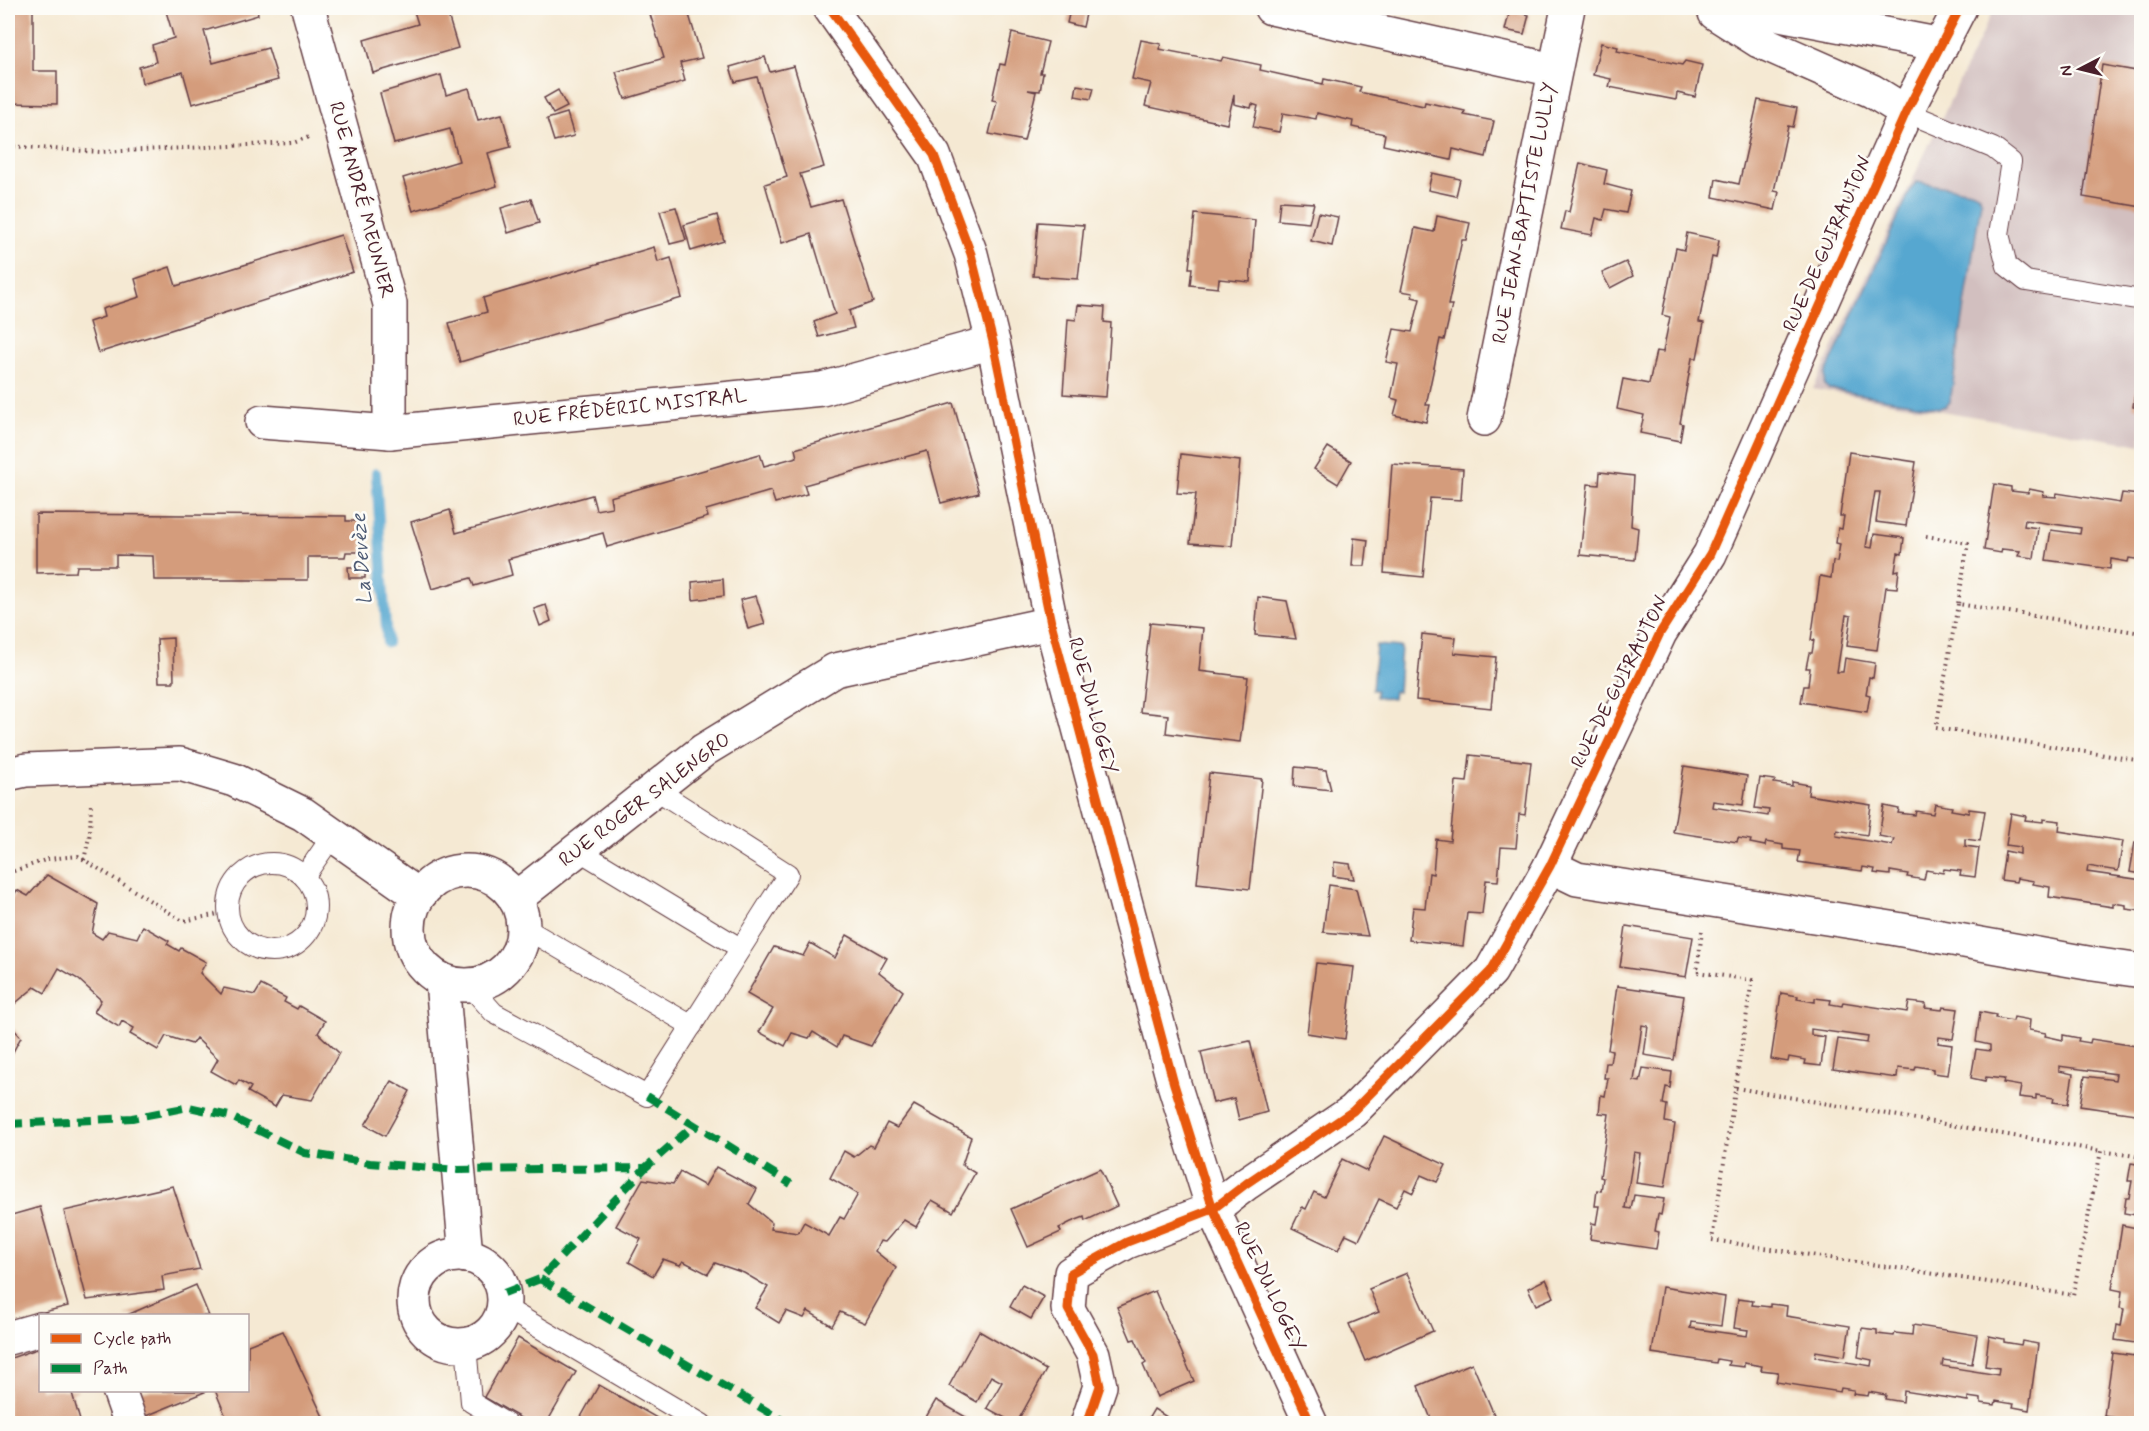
<svg xmlns="http://www.w3.org/2000/svg" width="2149" height="1431" font-family="Mynerve,sans-serif">
	<style>
		.industrial { fill: #d2bfbf }
		.water { fill: #56a7d0; stroke: #50637e; stroke-width: 1.5 }
		.lines { fill: none; stroke-linecap: round; stroke-linejoin: round }
		.stream { stroke: #56a7d0; stroke-width: 10 }
		.building { fill: #d49c7b }
		.service-casing { stroke: #643d44; stroke-width: 22 }
		.minor-casing { stroke: #643d44; stroke-width: 36 }
		.path { stroke: #643d44; stroke-width: 4; stroke-dasharray: 1.5 4.5; stroke-linecap: butt }
		.service { stroke: #fff; stroke-width: 20 }
		.minor { stroke: #fff; stroke-width: 33 }
		.quiet { stroke: #00873e; stroke-width: 8; stroke-dasharray: 15 8; stroke-linecap: butt }
		.cycleway-casing { stroke: #fdfcf7; stroke-width: 13 }
		.cycleway { stroke: #e8590c; stroke-width: 9 }
		.labels { text-anchor: middle; dominant-baseline: central; stroke-width: 5; stroke-linejoin: round; paint-order: stroke }
		.street-label { font-size: 20px; fill: #4a1f2b; stroke: #fdfcf7 }
		.water-label { font-size: 21px; font-style: italic; fill: #4f5c75; stroke: #fdfcf7 }
	</style>
	<rect width="100%" height="100%" fill="#fdfcf7"/>
	<filter id="ink" filterUnits="userSpaceOnUse"><feTurbulence type="fractalNoise" baseFrequency=".0167" numOctaves="2"/><feDisplacementMap in="SourceGraphic" scale="12" xChannelSelector="R" yChannelSelector="G"/><feConvolveMatrix kernelMatrix="1 2 1 2 8 2 1 2 1" color-interpolation-filters="sRGB"/></filter>
	<filter id="wash" filterUnits="userSpaceOnUse"><feTurbulence type="fractalNoise" baseFrequency=".008" numOctaves="4" result="noise"/><feDisplacementMap in="SourceGraphic" scale="24" xChannelSelector="R" yChannelSelector="G"/><feGaussianBlur stdDeviation="1.35" result="paint"/><feColorMatrix in="noise" values="0 0 0 0 0 0 0 0 0 0 0 0 0 0 0 0 0 1.4 0 .05"/><feComposite in="paint" operator="in"/></filter>
	<g filter="url(#wash)">
		<rect width="100%" height="100%" fill="#f5e9d3"/>
		<path class="industrial" d="M1994,8H2141V445L1813,389Z"/>
		<g class="water">
			<path d="M1917,182L1971,191L1978,194L1981,201L1950,402L1946,406L1939,408L1829,389L1824,385L1825,375L1912,187Z"/>
			<path d="M1376,645L1401,647L1398,692L1394,691L1393,699L1376,697V690H1372Z"/>
		</g>
		<g class="lines">
			<path class="stream" d="M376,473L387,643"/>
		</g>
		<g id="blocks">
			<g class="building">
				<path d="M8,8H33V71H57V104L8,103Z"/>
				<path d="M165,8H257L258,15L204,31L213,63L268,48L278,80L192,104L183,72L142,83L139,67L156,62L152,45L174,38Z"/>
				<path d="M413,8H469L448,15L458,48L373,73L364,40L418,24Z"/>
				<path d="M648,8H687L702,58L680,63L685,81L625,99L616,72L664,58Z"/>
				<path d="M1070,10L1086,14L1083,27L1067,23Z"/>
				<path d="M1510,10L1529,15L1524,34L1505,30Z"/>
				<path d="M1012,33L1048,42L1040,73H1043L1040,91L1028,90L1036,92L1024,141L989,134L997,101L992,100L1000,64L1005,65Z"/>
				<path d="M1141,40L1161,44L1159,49L1221,61L1223,57L1261,65L1260,70L1291,77L1323,84L1324,79L1361,87L1359,92L1424,106L1425,102L1465,111L1464,115L1494,121L1486,157L1453,149L1451,160L1383,145L1385,134L1352,127L1353,121L1317,113L1316,119L1283,113L1279,132L1253,127L1258,106L1252,104L1251,108L1234,104V94L1227,124L1145,106L1151,83L1132,79Z"/>
				<path d="M1601,43L1618,47L1617,51L1650,58L1682,65L1685,61L1702,65L1695,97L1677,93L1676,100L1609,87L1611,79L1593,75Z"/>
				<path d="M765,57L770,72L794,66L824,167L800,174L811,207L841,199L873,302L849,311L854,328L819,337L814,322L835,314L811,234L782,243L765,184L787,177L757,77L735,82L730,67Z"/>
				<path d="M2102,65L2142,72V207L2083,197Z"/>
				<path d="M441,75L446,95L469,88L478,120L502,114L511,147L488,153L497,186L413,211L403,178L459,161L450,129L394,144L380,93Z"/>
				<path d="M1077,85L1094,88L1091,99L1075,96Z"/>
				<path d="M558,90L567,107L553,114L544,98Z"/>
				<path d="M1758,100L1797,108L1793,127L1788,126L1774,191L1779,192L1775,210L1713,197L1716,179L1739,184Z"/>
				<path d="M567,113L574,136L554,141L547,119Z"/>
				<path d="M1580,163L1607,170L1604,184L1631,191L1626,213L1606,209L1603,220L1596,218L1592,235L1561,229L1565,211L1569,212Z"/>
				<path d="M1432,173L1460,179L1456,196L1428,190Z"/>
				<path d="M531,199L539,223L508,233L501,208Z"/>
				<path d="M1280,201L1314,203L1309,223L1278,220Z"/>
				<path d="M676,207L686,240L670,244L660,211Z"/>
				<path d="M1318,213L1338,217L1332,246L1311,241Z"/>
				<path d="M1195,214L1255,220L1250,282L1219,279L1218,288L1190,285L1192,268H1189Z"/>
				<path d="M717,215L724,241L691,251L684,225Z"/>
				<path d="M1437,216L1470,223L1466,240H1462L1448,305H1452L1448,323L1444,340L1440,339L1426,405H1430L1426,422L1394,415L1398,400L1391,398L1398,364L1386,362L1394,329L1412,332L1420,299L1412,297L1413,293L1401,291L1415,228L1434,232Z"/>
				<path d="M1038,222L1084,225L1078,279L1033,276Z"/>
				<path d="M1687,233L1719,240L1716,258L1712,257L1699,322L1704,323L1697,358H1692L1680,423L1683,424L1680,441L1640,433L1644,415L1617,409L1623,379L1649,384L1656,351L1663,352L1670,317L1662,315L1676,248L1684,250Z"/>
				<path d="M341,235L353,272L98,353L89,322L104,317L102,309L140,297L135,279L170,267L176,286Z"/>
				<path d="M654,247L658,262L671,258L682,298L460,362L449,323L487,312L483,298Z"/>
				<path d="M1626,262L1633,276L1610,288L1602,273Z"/>
				<path d="M1078,305L1105,307L1104,322L1111,323L1106,397L1063,394L1068,319L1076,320Z"/>
				<path d="M2140,360L2142,361V409L2133,407Z"/>
				<path d="M953,403L979,493L941,503L927,451L804,485L807,494L775,503L771,491L706,510L708,517L607,547L603,533L508,559L512,575L474,586L471,578L432,589L411,522L450,510L456,533L592,495L596,510L612,507L610,497L760,454L764,466L797,457L795,449Z"/>
				<path d="M1328,447L1351,461L1338,484L1314,469Z"/>
				<path d="M1849,452L1916,462L1906,526L1876,522L1880,492H1875L1866,547L1872,548L1874,534L1904,538L1902,554L1898,553L1895,571L1899,570L1897,588L1886,587L1877,650L1847,646L1851,616L1846,615L1837,672H1843L1845,658L1875,663L1873,678L1869,677L1866,694L1870,695L1867,712L1801,702L1804,686H1808L1810,668H1806L1809,653H1812L1814,640H1811L1820,576L1831,578L1833,561L1837,562L1840,544L1836,543L1838,528L1842,529L1844,516H1840Z"/>
				<path d="M1181,454L1240,461L1232,546L1190,543L1196,494L1177,493Z"/>
				<path d="M1392,464L1463,469L1461,500L1430,498L1423,577L1384,573Z"/>
				<path d="M1600,472L1634,476L1631,526L1638,528L1635,560L1580,555L1588,484L1599,485Z"/>
				<path d="M1994,484L2011,487V491L2028,493L2029,489L2044,492L2043,496L2056,497L2057,493L2120,503L2122,493L2139,495L2138,499L2142,500V560L2129,558L2128,562L2111,559L2110,569L2046,560L2051,530L2080,534L2081,528L2025,520L2024,526L2038,528L2034,558L2018,556L2020,551L2002,549L2001,553L1984,550Z"/>
				<path d="M36,514L346,516V521H363L362,552H346L345,557H308V580H154L153,556L116,555V566H77L76,572L36,573Z"/>
				<path d="M1354,538L1368,540L1365,566H1352Z"/>
				<path d="M348,567H365V578H349Z"/>
				<path d="M723,579L724,596L693,600L692,582Z"/>
				<path d="M756,596L765,624L748,629L740,600Z"/>
				<path d="M1258,597L1287,601L1296,639L1255,635Z"/>
				<path d="M546,605L551,621L540,626L534,609Z"/>
				<path d="M1150,623L1203,628L1199,671L1248,677L1240,742L1166,733L1168,715L1140,712Z"/>
				<path d="M1422,634L1456,638L1454,653L1496,657L1491,708L1416,700Z"/>
				<path d="M173,638L174,682H159L157,639Z"/>
				<path d="M1470,755L1531,762L1525,815L1519,814L1516,848L1501,847L1498,881L1486,880L1482,914L1467,913L1463,946L1409,940L1413,907L1425,908L1429,873L1433,874L1436,839L1450,841L1456,781L1467,782Z"/>
				<path d="M1684,766L1747,776L1743,805L1713,801L1712,807L1768,816L1769,810L1755,808L1760,778L1775,780L1774,783L1792,786V782L1809,785L1808,795L1871,805L1867,835L1837,830L1836,836L1892,845L1894,839L1879,836L1884,806L1899,809L1898,813L1915,815L1916,811L1933,814L1935,804L1952,807L1951,810L1969,813V809L1985,811L1980,841L1965,839V846L1979,848L1975,877L1960,875L1961,871L1944,869L1943,873L1926,870L1924,880L1907,877L1908,874L1890,871V875L1874,873L1875,869L1863,867L1862,871L1798,862L1800,851L1783,849V845L1766,842L1765,846L1750,843L1751,840L1738,838L1737,842L1673,832Z"/>
				<path d="M1295,767L1326,770L1331,790L1294,786Z"/>
				<path d="M1209,773L1262,779L1250,889L1197,883Z"/>
				<path d="M2011,813L2026,816L2025,820L2043,822V819L2060,821L2059,831L2123,841L2118,871L2088,866L2087,872L2142,880L2141,911L2126,909V905L2113,903V907L2049,897L2050,887L2033,884L2034,881L2017,878L2016,882L2001,880L2005,851L2020,854V847L2006,845Z"/>
				<path d="M2135,842L2142,844V874L2130,872Z"/>
				<path d="M1334,862L1350,864L1354,879L1333,876Z"/>
				<path d="M47,875L98,904L92,933L102,939L108,931L137,938L143,926L169,941L167,944L179,951L181,948L206,962L200,973L221,994L224,988L255,995L261,985L286,998L284,1002L297,1009L299,1006L325,1021L318,1033L339,1053L312,1100L282,1095L275,1107L248,1092L251,1087L239,1080L236,1085L211,1071L218,1059L196,1038L192,1044L166,1036L158,1050L130,1034L134,1028L122,1021L119,1027L94,1012L101,1000L78,979L59,968L45,993L35,987L12,1006L8,1003V906L17,890L28,896Z"/>
				<path d="M1329,885L1356,889L1368,936L1323,932Z"/>
				<path d="M1626,926L1693,937L1686,977L1620,967Z"/>
				<path d="M847,935L887,958L879,972L903,991L871,1046L842,1036L837,1047L813,1032L809,1038L792,1033L785,1046L759,1032L773,1009L747,994L774,947L803,956L810,943L835,958Z"/>
				<path d="M1316,963L1354,967L1345,1039L1307,1033Z"/>
				<path d="M1617,986L1684,996L1674,1060L1644,1055L1648,1026L1642,1025L1634,1081L1640,1082L1643,1068L1672,1072L1670,1088L1666,1087L1663,1104L1667,1105L1665,1122L1675,1124L1665,1187L1636,1183L1640,1153L1634,1152L1625,1208L1631,1209L1634,1195L1664,1199L1661,1215L1658,1214L1655,1231L1659,1232L1656,1249L1590,1239L1592,1223L1596,1224L1599,1206H1595L1597,1190L1601,1191L1603,1178L1600,1177L1609,1114L1599,1113L1601,1095L1605,1096L1608,1078H1604L1606,1063H1610L1612,1051L1608,1050Z"/>
				<path d="M1781,993L1798,996L1797,999L1815,1002V998L1831,1000L1830,1004L1842,1006L1843,1002L1907,1012L1909,1002L1926,1004L1925,1008L1942,1010L1943,1007L1958,1009L1953,1039L1939,1037L1938,1043L1952,1045L1948,1075L1933,1073V1069L1916,1066L1915,1070L1898,1068L1897,1078L1833,1069L1838,1039L1867,1043L1868,1037L1811,1029V1035L1825,1037L1821,1066L1805,1064L1806,1060L1789,1057L1788,1062L1771,1059Z"/>
				<path d="M1980,1012L1996,1015L1995,1018L2013,1021L2014,1017L2030,1020L2029,1030L2046,1033L2045,1036L2063,1040V1035L2079,1038L2078,1041L2090,1043L2091,1039L2142,1047V1115L2080,1106L2085,1076L2115,1080L2116,1074L2059,1066V1071L2073,1074L2068,1104L2053,1102L2054,1098L2036,1095V1099L2019,1097L2021,1086L2003,1083L2004,1079L1986,1077L1985,1081L1971,1078L1976,1049L1990,1051V1045L1976,1042Z"/>
				<path d="M8,1023L21,1037L8,1061Z"/>
				<path d="M1250,1041L1267,1112L1239,1120L1234,1098L1213,1103L1201,1052Z"/>
				<path d="M392,1081L410,1091L385,1136L365,1125Z"/>
				<path d="M914,1105L971,1137L962,1165L975,1173L953,1212L932,1200L916,1227L904,1220L885,1242L880,1241L875,1251L896,1268L865,1323L840,1312L832,1326L808,1311L804,1318L786,1311L779,1323L755,1308L768,1287L744,1273L715,1263L708,1274L683,1261L680,1265L663,1259L653,1276L629,1262L641,1239L616,1226L643,1179L673,1184L680,1172L705,1186L716,1167L757,1189L749,1204L772,1223L771,1229L798,1233L804,1222L829,1236L840,1217L844,1219L858,1194L830,1178L844,1151L854,1157L869,1145L874,1147L887,1123L897,1128Z"/>
				<path d="M1384,1136L1446,1165L1437,1182L1421,1175L1413,1193L1405,1189L1396,1207L1379,1199L1359,1240L1346,1234L1338,1250L1292,1228L1302,1207L1306,1209L1314,1192L1324,1197L1342,1159L1367,1171Z"/>
				<path d="M2131,1163L2142,1165V1216L2124,1213L2126,1198H2129L2132,1181H2128Z"/>
				<path d="M1100,1169L1117,1206L1085,1221L1084,1217L1071,1222L1059,1228L1061,1232L1028,1247L1011,1209Z"/>
				<path d="M173,1186L200,1269L162,1276L164,1290L87,1300L64,1211Z"/>
				<path d="M40,1207L68,1306L8,1321V1216Z"/>
				<path d="M2122,1225L2142,1229V1344L2115,1340L2117,1325L2121,1326L2124,1309L2120,1308L2122,1291L2112,1289Z"/>
				<path d="M1407,1273L1433,1331L1365,1361L1349,1324L1379,1312L1369,1289Z"/>
				<path d="M1546,1279L1554,1297L1536,1305L1528,1288Z"/>
				<path d="M196,1285L209,1316H125Z"/>
				<path d="M1022,1285L1044,1297L1031,1319L1010,1307Z"/>
				<path d="M1662,1287L1725,1297L1721,1326L1691,1322L1690,1328L1747,1336L1748,1330L1734,1328L1738,1299L1753,1301L1752,1305L1770,1307V1304L1787,1306L1786,1316L1850,1326L1845,1356L1816,1351L1815,1357L1871,1366L1872,1360L1858,1357L1862,1328L1877,1330V1334L1894,1336L1895,1333L1912,1335L1913,1325L1977,1335L1972,1364L1943,1360L1942,1366L1998,1375L1999,1368L1985,1366L1989,1336L2004,1339V1342L2021,1345L2022,1341L2038,1344L2029,1410L2013,1407L2014,1404L1996,1401L1995,1405L1981,1403V1399L1968,1397V1401L1904,1391L1903,1402L1885,1399L1886,1395L1869,1392L1868,1396L1853,1394L1854,1390L1841,1388L1840,1392L1776,1382L1778,1372L1761,1370L1762,1366L1744,1363V1367L1728,1365L1729,1361L1717,1359L1716,1363L1652,1353Z"/>
				<path d="M1155,1291L1194,1381L1157,1397L1143,1365L1146,1363L1135,1339L1131,1340L1117,1307Z"/>
				<path d="M283,1331L325,1421L319,1424H229L215,1390H248V1345Z"/>
				<path d="M979,1331L1046,1370L1016,1424L987,1408L1002,1382L991,1376L977,1402L949,1386Z"/>
				<path d="M518,1338L576,1372L546,1424H531L484,1397Z"/>
				<path d="M40,1348V1390H79L72,1393L81,1424H8V1359Z"/>
				<path d="M2113,1353L2142,1357L2138,1387H2142V1422L2104,1416Z"/>
				<path d="M1472,1363L1495,1417L1480,1424H1433L1418,1386Z"/>
				<path d="M599,1385L657,1418L655,1424H577Z"/>
				<path d="M135,1391H207L146,1416Z"/>
				<path d="M936,1400L978,1424H922Z"/>
				<path d="M1154,1409L1178,1424H1145Z"/>
			</g>
		</g>
	</g>
	<g filter="url(#ink)">
		<use href="#blocks" fill-opacity="0" stroke="#643d44" stroke-width="1.5"/>
		<g class="lines">
			<defs>
				<g id="service">
					<path d="M1906,112L1993,148L2011,162L1999,234L2007,266L2026,281L2142,300"/>
					<path d="M578,850L740,948"/>
					<circle cx="272" cy="907" r="44"/>
					<path d="M304,877L333,835"/>
					<path d="M523,927L692,1026"/>
					<path d="M470,986L494,1013L647,1096L788,874L655,789"/>
					<path d="M504,1307L702,1424"/>
					<path d="M466,1345L471,1402L507,1424"/>
				</g>
				<g id="minor">
					<path d="M308,8L390,304V432"/>
					<path d="M830,8L934,155L971,254L993,342L1051,623L1174,1084L1213,1209L1311,1424"/>
					<path d="M1271,8L1554,70"/>
					<path d="M1906,112L1872,91L1759,41L1715,13H1774L1942,45"/>
					<path d="M1484,419L1568,8"/>
					<path d="M262,422L390,432L822,389L993,342"/>
					<path d="M8,774L26,770L180,764L234,780L303,814L418,895"/>
					<path d="M1550,866L1577,879L1891,928L2093,964L2142,971"/>
					<circle cx="466" cy="928" r="57"/>
					<path d="M515,899L704,750L835,670L1051,623"/>
					<path d="M442,981L466,1256"/>
					<circle cx="459" cy="1300" r="45"/>
					<path d="M8,1338L40,1329"/>
					<path d="M119,1390L131,1424"/>
					<path d="M1087,1424L1100,1386L1093,1354L1068,1309L1071,1273L1127,1242L1213,1209L1247,1183L1353,1111L1491,971L1550,866L1660,633L1710,554L1906,112L1960,8"/>
				</g>
			</defs>
			<use href="#service" class="service-casing"/>
			<use href="#minor" class="minor-casing"/>
			<g class="path">
				<path d="M8,146L100,152L293,143L309,137"/>
				<path d="M1926,536L1968,543L1958,604L2142,633"/>
				<path d="M1958,604L1936,728L2142,761"/>
				<path d="M84,860L90,833L91,802"/>
				<path d="M8,873L48,859L78,856L183,921L229,912"/>
				<path d="M1702,931L1697,972L1752,980L1712,1240L2073,1295L2101,1151L2142,1157"/>
				<path d="M1736,1088L2101,1151"/>
			</g>
			<use href="#service" class="service"/>
			<use href="#minor" class="minor"/>
			<g class="quiet">
				<path d="M647,1096L791,1184"/>
				<path d="M8,1124L132,1118L189,1107L229,1116L305,1153L370,1163L458,1170L645,1168L694,1125"/>
				<path d="M540,1279L789,1424"/>
				<path d="M504,1293L540,1279L645,1168"/>
			</g>
			<defs>
				<g id="cycleway">
					<path d="M830,8L934,155L971,254L993,342L1051,623L1174,1084L1213,1209L1311,1424"/>
					<path d="M1087,1424L1100,1386L1093,1354L1068,1309L1071,1273L1127,1242L1213,1209L1247,1183L1353,1111L1491,971L1550,866L1660,633L1710,554L1906,112L1960,8"/>
				</g>
			</defs>
			<use href="#cycleway" class="cycleway-casing"/>
			<use href="#cycleway" class="cycleway"/>
		</g>
	</g>
	<g class="labels">
		<g class="street-label">
			<text transform="translate(361 200) rotate(75)">RUE ANDRÉ MEUNIER</text>
			<text transform="translate(1525 213) rotate(-79)">RUE JEAN-BAPTISTE LULLY</text>
			<text transform="translate(1828 244) rotate(-66)">RUE DE GUIRAUTON</text>
			<text transform="translate(630 408) rotate(-6)">RUE FRÉDÉRIC MISTRAL</text>
			<text transform="translate(1620 682) rotate(-63)">RUE DE GUIRAUTON</text>
			<text transform="translate(1092 706) rotate(75)">RUE DU LOGEY</text>
			<text transform="translate(645 800) rotate(-37)">RUE ROGER SALENGRO</text>
			<text transform="translate(1269 1287) rotate(65)">RUE DU LOGEY</text>
		</g>
		<g class="water-label">
			<text transform="translate(362 559) rotate(-94)">La Devèze</text>
		</g>
	</g>
	<rect width="2149" height="1431" fill="none" stroke="#fdfcf7" stroke-width="30"/>
	<rect x="39" y="1314" width="210" height="78" fill="#fdfcf7" stroke="#b5a4a5" stroke-width="1.5"/>
	<rect x="51" y="1334" width="30" height="9" fill="#e8590c" stroke="#b5a4a5" stroke-width="1.5"/>
	<text x="93" y="1344" font-size="18" fill="#4a1f2b">Cycle path</text>
	<rect x="51" y="1364" width="30" height="9" fill="#00873e" stroke="#b5a4a5" stroke-width="1.5"/>
	<text x="93" y="1374" font-size="18" fill="#4a1f2b">Path</text>
	<g transform="translate(2080 69) rotate(263)" stroke="#fdfcf7" stroke-width="4.5" paint-order="stroke">
	<path d="M0-4.5L10 22L0 15L-10 22Z" fill="#4a1f2b"/>
	<text y="-9" font-size="16" font-weight="bold" text-anchor="middle" fill="#4a1f2b">N</text>
	</g>
</svg>
